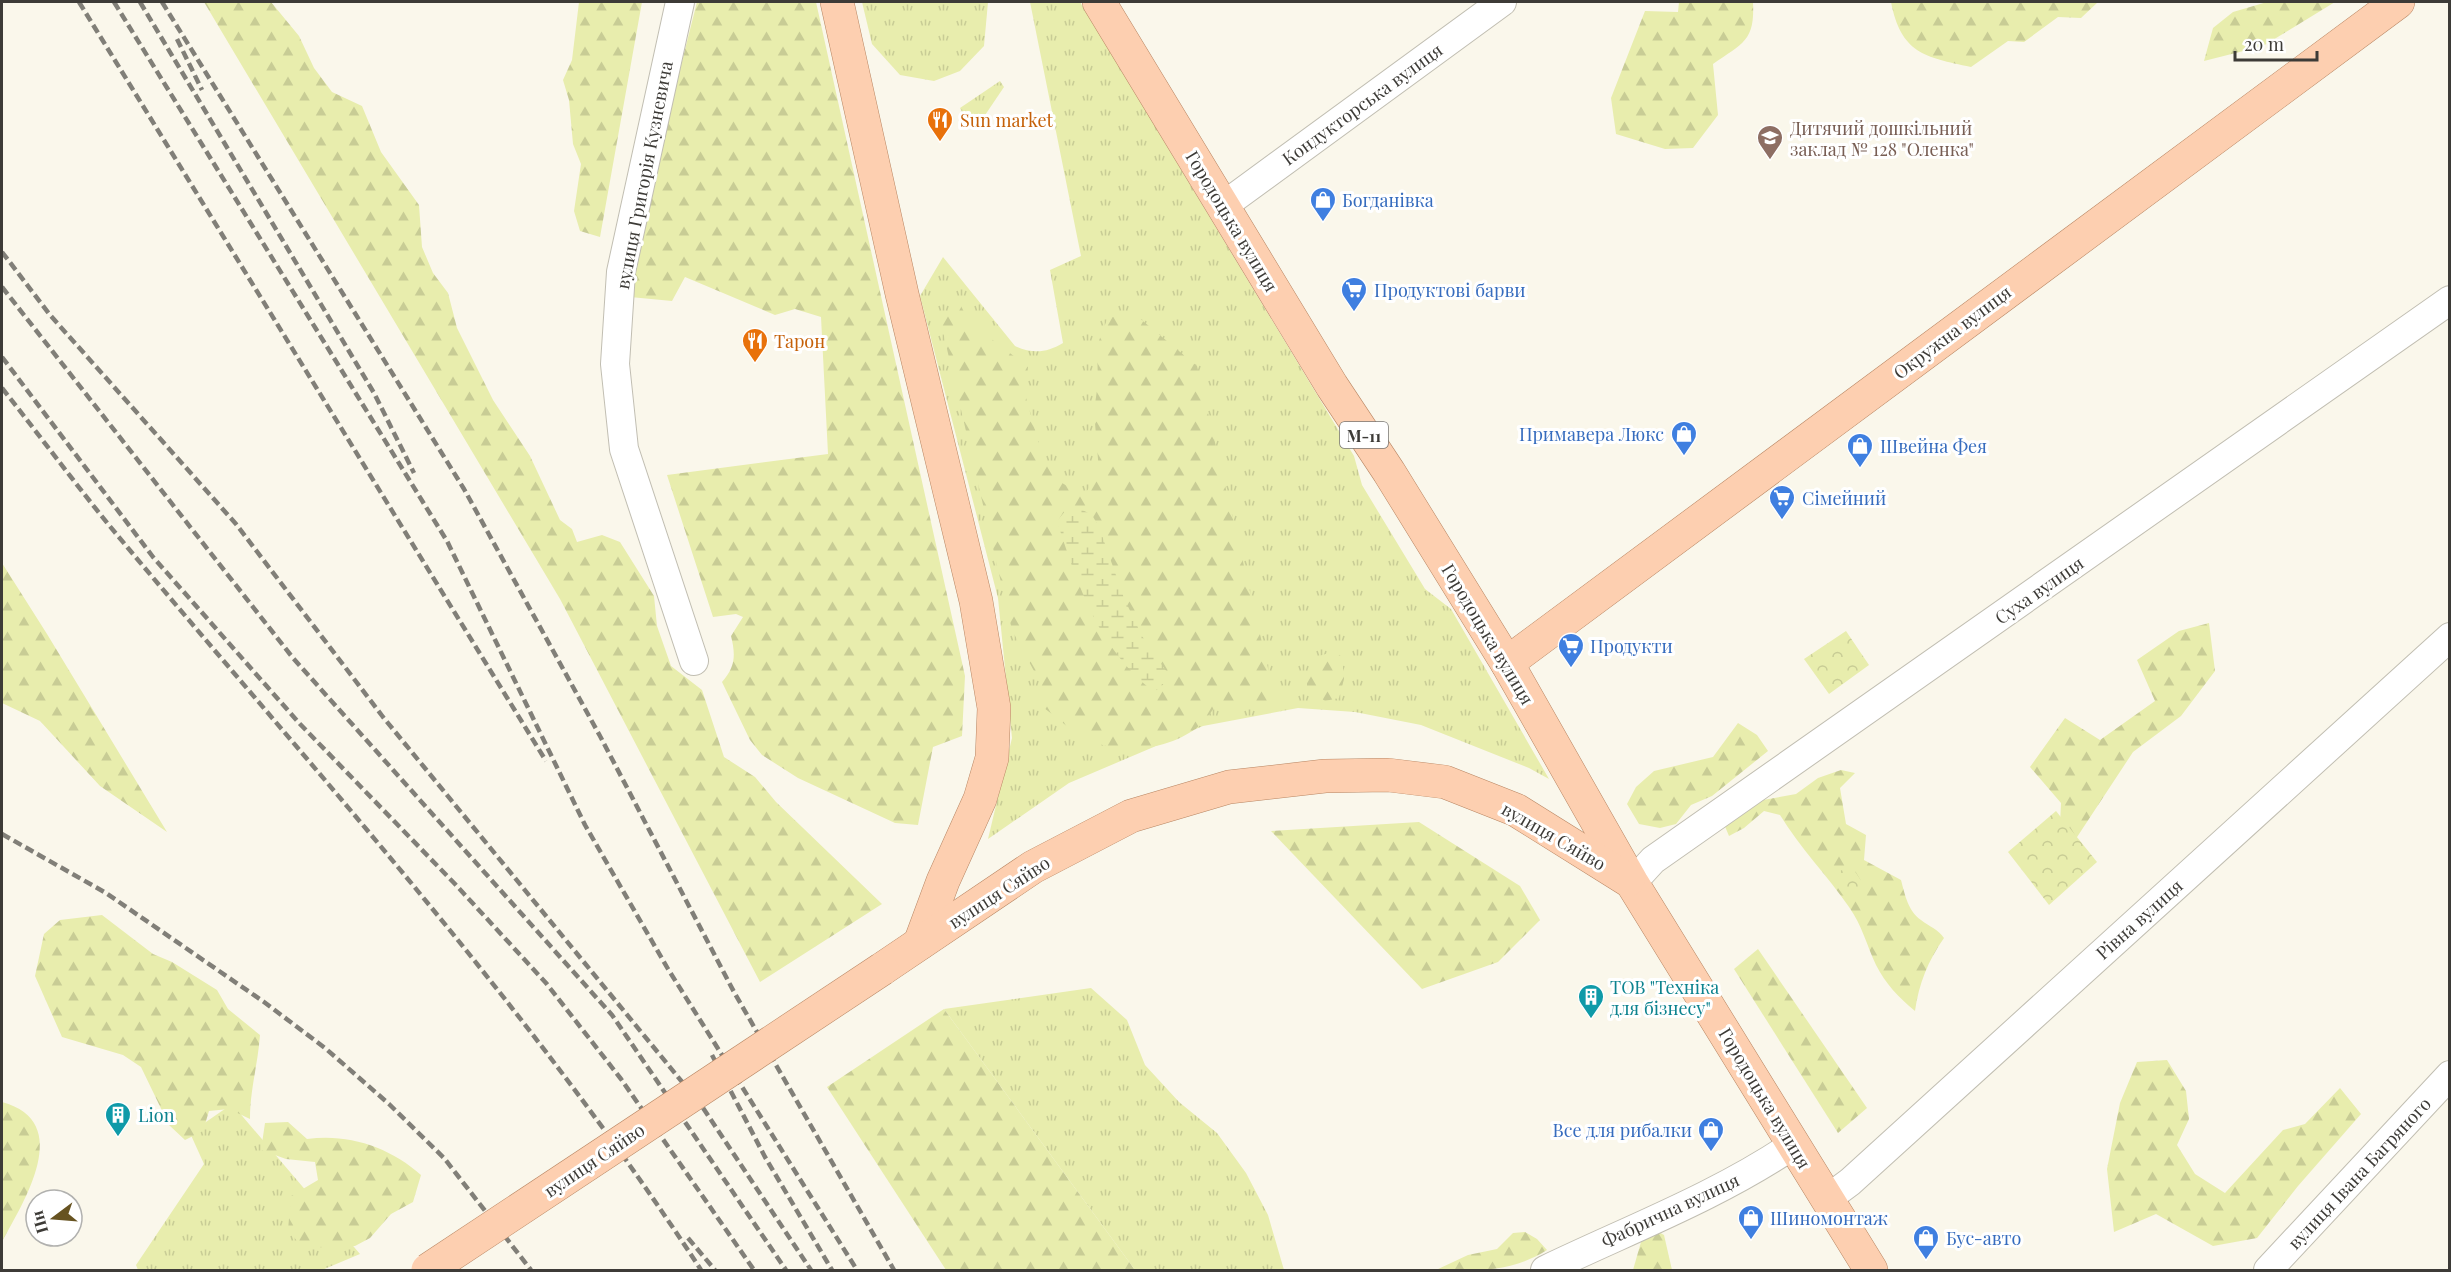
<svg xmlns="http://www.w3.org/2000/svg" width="2451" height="1272" font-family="'Playfair Display',serif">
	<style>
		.grass { fill: url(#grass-tufts) }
		.forest { fill: url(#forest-firs) }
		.wetland { fill: url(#wetland-marsh) }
		.park { fill: url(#park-crowns) }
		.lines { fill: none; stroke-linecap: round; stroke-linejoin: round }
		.minor-casing { stroke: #c1beb2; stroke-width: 30 }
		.major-casing { stroke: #b88663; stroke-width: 34 }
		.minor { stroke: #fff; stroke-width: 28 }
		.major { stroke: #fdcfb0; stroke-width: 33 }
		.rail { stroke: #817f78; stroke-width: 4.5; stroke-dasharray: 9 4.5; stroke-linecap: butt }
		.major-bridge-casing { stroke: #b88663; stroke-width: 34; stroke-linecap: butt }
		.major-bridge { stroke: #fdcfb0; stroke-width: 33 }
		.labels { text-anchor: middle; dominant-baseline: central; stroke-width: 6; stroke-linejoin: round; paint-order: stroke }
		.shield { fill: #fff; stroke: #777673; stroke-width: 1.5 }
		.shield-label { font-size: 16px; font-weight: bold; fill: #3d3b37 }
		.street-label { font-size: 18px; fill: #3d3b37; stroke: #fff }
		.food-label { font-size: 18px; fill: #c56008; stroke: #fff; text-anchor: start }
		.education-label { font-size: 18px; fill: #785e54; stroke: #fff; text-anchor: start }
		.shop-label { font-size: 18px; fill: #366cbe; stroke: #fff; text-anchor: start }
		.culture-label { font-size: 18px; fill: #0d838f; stroke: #fff; text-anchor: start }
	</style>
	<defs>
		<pattern id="grass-tufts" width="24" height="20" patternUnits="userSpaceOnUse" patternTransform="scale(1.5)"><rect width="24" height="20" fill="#e8edad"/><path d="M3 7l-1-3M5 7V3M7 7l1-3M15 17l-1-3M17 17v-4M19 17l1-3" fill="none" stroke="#c8cc95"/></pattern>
		<pattern id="forest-firs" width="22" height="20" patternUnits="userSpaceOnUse" patternTransform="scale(1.5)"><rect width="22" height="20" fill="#e8edad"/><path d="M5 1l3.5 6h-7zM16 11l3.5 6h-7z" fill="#c8cc95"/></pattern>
		<pattern id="wetland-marsh" width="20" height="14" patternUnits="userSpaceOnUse" patternTransform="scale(1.5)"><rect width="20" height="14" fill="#e8edad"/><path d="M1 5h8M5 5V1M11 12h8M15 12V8" fill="none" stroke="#c8cc95"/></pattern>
		<pattern id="park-crowns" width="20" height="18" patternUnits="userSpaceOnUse" patternTransform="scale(1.5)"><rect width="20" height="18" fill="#e8edad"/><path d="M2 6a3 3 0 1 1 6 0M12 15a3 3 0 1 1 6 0" fill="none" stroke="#c8cc95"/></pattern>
	</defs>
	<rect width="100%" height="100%" fill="#faf7eb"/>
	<g class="grass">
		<path d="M862,2H988L984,46L960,71L934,81L900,75L872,44Z"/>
		<path d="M1030,2H1080L1354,456L1362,485L1425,589L1451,609L1549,779L1529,768L1421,725L1355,712L1298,708L1203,726L1069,783L988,839L1012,738L998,598L920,296L943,257L1015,346C1033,354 1046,353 1063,343L1050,270L1081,256Z"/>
		<path d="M1000,81L1004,87L975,130L970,127L960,108Z"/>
		<path d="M1091,988L1127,1020L1145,1065L1179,1102L1217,1133L1246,1173L1268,1215L1284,1270H1135L944,1009Z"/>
		<path d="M232,1104L360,1254L322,1270H138L136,1265L204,1164L190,1133Z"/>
	</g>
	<g class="forest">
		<path d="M204,2H271L299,36L314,68L332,92L362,106L381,152L419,205L422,247L433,273L448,293L457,328L493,400L530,456L560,520L572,529L577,542L602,535L620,542L654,596L657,626L671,666L702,690L724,757L755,777L776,802L882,904L760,982L560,599Z"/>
		<path d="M579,2H642L600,237L580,231L574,211L581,164L573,144L569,100L563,80L572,60Z"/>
		<path d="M697,2H816L965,676L962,736L933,747L918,825L895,823L798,778L762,755L750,740L722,682C735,667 736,656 731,636L743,617L736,614L713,617L667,475L828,454L821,317L795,309L775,315L685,277L672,301L630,297L646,204Z"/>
		<path d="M1679,2H1753C1755,41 1743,43 1713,64L1718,115L1693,148L1665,149L1616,134L1611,98L1645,11L1678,12Z"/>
		<path d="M1891,2H2098L2081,18L2058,17L2024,42L2008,41L1971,67C1924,57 1901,53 1891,2Z"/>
		<path d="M2267,2H2335L2263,46L2204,61L2213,28L2233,12Z"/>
		<path d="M958,300L969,322L1028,367L1025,394L1042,455L1057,480L1084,496L1099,471L1094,411L1098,383L1097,346L1108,317H1138L1197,366L1275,698L1267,706L1245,701L1218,703C1212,710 1207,719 1200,725C1173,749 1122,756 1089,740C1073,733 1058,718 1044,708L1041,684L1012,630L941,323Z"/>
		<path d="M2,563L47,634L167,832L100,786L40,721L2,703Z"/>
		<path d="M2209,623L2215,671L2181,716L2133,752L2058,866L2061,803L2030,767L2065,718L2100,740L2155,701L2137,660L2179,631Z"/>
		<path d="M1334,651L1342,657L1344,679L1339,698L1325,701L1307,688V673L1314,658Z"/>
		<path d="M1738,723L1757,735L1768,751L1712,796L1691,805L1676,824L1660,828L1639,824L1627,804L1636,787L1654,771L1713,757Z"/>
		<path d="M1841,770L1855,773L1840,788L1846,824L1866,835L1864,860L1901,880C1905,895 1908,911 1921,920C1930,927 1938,929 1944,938C1928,961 1919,983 1915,1011C1899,998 1885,983 1876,965C1867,946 1862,925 1849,907C1827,875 1800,848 1780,815L1764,811L1744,828L1729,836L1724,824L1763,800L1796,794L1818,778Z"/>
		<path d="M1419,822L1520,886L1540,920L1498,962L1422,989L1271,831Z"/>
		<path d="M102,915L153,954L172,962L217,990L228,1009L260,1035C258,1064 250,1089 250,1119L229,1109L209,1111L203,1131L185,1140L169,1125L141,1067L123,1055L62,1037L35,976L44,934L60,920Z"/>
		<path d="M1758,949L1867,1108L1838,1133L1734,969Z"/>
		<path d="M944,1009L1135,1270H946L827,1087Z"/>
		<path d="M2167,1060L2186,1091L2189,1119L2177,1145L2195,1174L2225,1193L2283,1130L2305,1124L2340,1088L2361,1114L2298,1186L2257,1238L2213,1246L2156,1214L2114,1232L2107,1169L2120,1103L2137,1062Z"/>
		<path d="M2,1102C75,1122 24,1201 2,1242Z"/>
		<path d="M288,1122L307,1139C348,1133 390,1147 421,1175L413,1202L391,1214L370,1238L355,1246L303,1248L288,1230L291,1196L318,1180L315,1162L286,1159L261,1150L265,1123Z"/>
		<path d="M1657,1231L1664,1235L1672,1270H1633L1641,1242Z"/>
		<path d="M1525,1232L1537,1239L1547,1250C1512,1272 1478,1271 1436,1270L1468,1255L1497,1249L1513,1233Z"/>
	</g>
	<path class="wetland" d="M1071,504L1092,515L1099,527L1124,598L1142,636L1171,678L1154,692C1098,648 1078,586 1057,521Z"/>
	<g class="park">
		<path d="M1846,631L1869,665L1829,694L1804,659Z"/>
		<path d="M2056,811L2097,862L2049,905L2008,852Z"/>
		<path d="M1850,864L1864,885L1845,898L1831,878Z"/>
	</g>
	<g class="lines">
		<defs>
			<g id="minor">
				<path d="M680,2L621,272L615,364L624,449L694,661"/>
				<path d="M1223,206L1502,2"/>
				<path d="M1632,883L1653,860L2450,300"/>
				<path d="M1827,1199L1850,1182L2450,637"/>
				<path d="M1545,1270C1628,1230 1716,1197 1793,1145"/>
				<path d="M2268,1270L2450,1075"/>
			</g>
			<g id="major">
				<path d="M837,2L902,294L976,601L994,708L992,758L980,799L943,881L920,943"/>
				<path d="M1099,2L1332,386L1389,472L1507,663L1632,883L1871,1270"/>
				<path d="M1507,663L2398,2"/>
				<path d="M882,969L1033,867L1131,816L1229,787L1325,776L1388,775L1445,782L1516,810L1628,880"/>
			</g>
		</defs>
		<use href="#minor" class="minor-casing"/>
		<use href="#major" class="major-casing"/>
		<use href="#minor" class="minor"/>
		<use href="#major" class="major"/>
		<g class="rail">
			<path d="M79,2L546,761"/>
			<path d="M114,2L447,541L585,825L668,969L857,1270"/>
			<path d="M140,2L374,393L414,473"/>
			<path d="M162,2L464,489L600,736L734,992L894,1270"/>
			<path d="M177,39L202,90"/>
			<path d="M2,252L50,315L236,524L383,717L701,1105L811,1270"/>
			<path d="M2,287L293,658L612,1015L786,1270"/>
			<path d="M2,357L153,557L300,724L455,884L546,983L621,1079L754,1270"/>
			<path d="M2,388C44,441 84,496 128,548C326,784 533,1012 701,1270"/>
			<path d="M2,834L106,893L264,1002L325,1048L389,1104L444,1158L531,1270"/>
			<path d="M712,1055L765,1157L832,1270"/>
			<path d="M688,1238L715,1270"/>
		</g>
		<defs>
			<path id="major-bridge" d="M428,1270L882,969"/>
		</defs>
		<use href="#major-bridge" class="major-bridge-casing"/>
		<use href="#major-bridge" class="major-bridge"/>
	</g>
	<defs>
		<symbol id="restaurant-pin" viewBox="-11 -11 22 30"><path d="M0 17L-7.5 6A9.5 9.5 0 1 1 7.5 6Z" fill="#e8710a" stroke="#fff"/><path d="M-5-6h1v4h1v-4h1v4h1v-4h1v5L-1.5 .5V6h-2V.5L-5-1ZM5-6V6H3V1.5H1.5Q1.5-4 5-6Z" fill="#fff"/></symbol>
		<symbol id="school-pin" viewBox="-11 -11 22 30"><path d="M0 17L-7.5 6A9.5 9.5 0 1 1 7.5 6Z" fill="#8d6e63" stroke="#fff"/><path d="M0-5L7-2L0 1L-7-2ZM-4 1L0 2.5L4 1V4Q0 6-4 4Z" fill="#fff"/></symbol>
		<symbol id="shop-pin" viewBox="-11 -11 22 30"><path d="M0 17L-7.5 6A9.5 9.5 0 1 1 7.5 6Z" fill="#3f7fe0" stroke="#fff"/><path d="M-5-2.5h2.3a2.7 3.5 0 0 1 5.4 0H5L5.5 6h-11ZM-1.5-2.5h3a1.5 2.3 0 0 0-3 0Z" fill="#fff"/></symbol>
		<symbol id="supermarket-pin" viewBox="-11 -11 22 30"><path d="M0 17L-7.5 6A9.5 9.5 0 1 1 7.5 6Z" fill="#3f7fe0" stroke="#fff"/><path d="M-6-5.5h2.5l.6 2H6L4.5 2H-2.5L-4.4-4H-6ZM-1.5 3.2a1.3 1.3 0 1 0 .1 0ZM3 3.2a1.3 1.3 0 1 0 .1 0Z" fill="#fff"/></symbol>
		<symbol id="building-pin" viewBox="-11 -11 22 30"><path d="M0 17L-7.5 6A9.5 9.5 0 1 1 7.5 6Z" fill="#0f9aa8" stroke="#fff"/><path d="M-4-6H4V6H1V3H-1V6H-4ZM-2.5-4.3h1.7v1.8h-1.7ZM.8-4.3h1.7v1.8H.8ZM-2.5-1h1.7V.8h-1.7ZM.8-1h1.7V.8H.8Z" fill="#fff"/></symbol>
	</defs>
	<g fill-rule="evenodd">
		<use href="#restaurant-pin" x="925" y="105" width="30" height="40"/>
		<use href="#school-pin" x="1755" y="123" width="30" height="40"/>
		<use href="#shop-pin" x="1308" y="185" width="30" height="40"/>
		<use href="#supermarket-pin" x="1339" y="275" width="30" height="40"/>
		<use href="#restaurant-pin" x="740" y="326" width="30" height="40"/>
		<use href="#shop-pin" x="1669" y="419" width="30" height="40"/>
		<use href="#shop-pin" x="1845" y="431" width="30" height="40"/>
		<use href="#supermarket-pin" x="1767" y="483" width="30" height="40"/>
		<use href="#supermarket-pin" x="1556" y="631" width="30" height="40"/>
		<use href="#building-pin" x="1576" y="982" width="30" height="40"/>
		<use href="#building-pin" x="103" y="1100" width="30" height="40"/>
		<use href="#shop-pin" x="1696" y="1115" width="30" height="40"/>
		<use href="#shop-pin" x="1736" y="1203" width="30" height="40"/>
		<use href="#shop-pin" x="1911" y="1223" width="30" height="40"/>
	</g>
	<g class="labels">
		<rect class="shield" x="1340" y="422" width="48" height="26" rx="4.5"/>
		<g class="shield-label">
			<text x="1364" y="435">М-11</text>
		</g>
		<g class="street-label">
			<text transform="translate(1362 104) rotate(-36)">Кондукторська вулиця</text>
			<text transform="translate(644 175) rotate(-79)">вулиця Григорія Кузневича</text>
			<text transform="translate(1232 221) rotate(59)">Городоцька вулиця</text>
			<text transform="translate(1952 332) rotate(-37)">Окружна вулиця</text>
			<text transform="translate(2039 590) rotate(-35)">Суха вулиця</text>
			<text transform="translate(1488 634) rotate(59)">Городоцька вулиця</text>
			<text transform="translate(1554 836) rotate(30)">вулиця Сяйво</text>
			<text transform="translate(999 892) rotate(-33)">вулиця Сяйво</text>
			<text transform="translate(2139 919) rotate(-42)">Рівна вулиця</text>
			<text transform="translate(1765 1098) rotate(59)">Городоцька вулиця</text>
			<text transform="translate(594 1160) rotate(-34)">вулиця Сяйво</text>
			<text transform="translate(2359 1173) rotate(-47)">вулиця Івана Багряного</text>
			<text transform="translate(1670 1210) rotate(-25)">Фабрична вулиця</text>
		</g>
		<g class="food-label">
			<text x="960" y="120">Sun market</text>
			<text x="774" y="341">Тарон</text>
		</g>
		<g class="education-label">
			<text x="1790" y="128">Дитячий дошкільний<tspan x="1790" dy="21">заклад № 128 "Оленка"</tspan></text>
		</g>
		<g class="shop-label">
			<text x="1342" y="200">Богданівка</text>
			<text x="1374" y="290">Продуктові барви</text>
			<text x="1664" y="434" text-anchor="end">Примавера Люкс</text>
			<text x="1880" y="446">Швейна Фея</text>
			<text x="1802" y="498">Сімейний</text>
			<text x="1590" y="646">Продукти</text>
			<text x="1692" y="1130" text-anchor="end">Все для рибалки</text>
			<text x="1770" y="1218">Шиномонтаж</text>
			<text x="1946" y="1238">Бус-авто</text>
		</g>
		<g class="culture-label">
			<text x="1610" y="987">ТОВ "Техніка<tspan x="1610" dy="21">для бізнесу"</tspan></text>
			<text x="138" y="1115">Lion</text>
		</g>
	</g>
	<rect width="2451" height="1272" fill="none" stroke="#3d3b37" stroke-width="6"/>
	<g transform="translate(54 1218) rotate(254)"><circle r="28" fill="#ffffff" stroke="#b1b1af" stroke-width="1.5"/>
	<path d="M0-4.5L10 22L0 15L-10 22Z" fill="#675321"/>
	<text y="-9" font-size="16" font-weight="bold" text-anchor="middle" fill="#3d3b37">Пн</text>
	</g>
	<path d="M2235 51v9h82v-9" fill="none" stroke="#3d3b37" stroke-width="3"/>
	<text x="2244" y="51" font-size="18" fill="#3d3b37" stroke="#ffffff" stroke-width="4.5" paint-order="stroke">20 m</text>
</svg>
